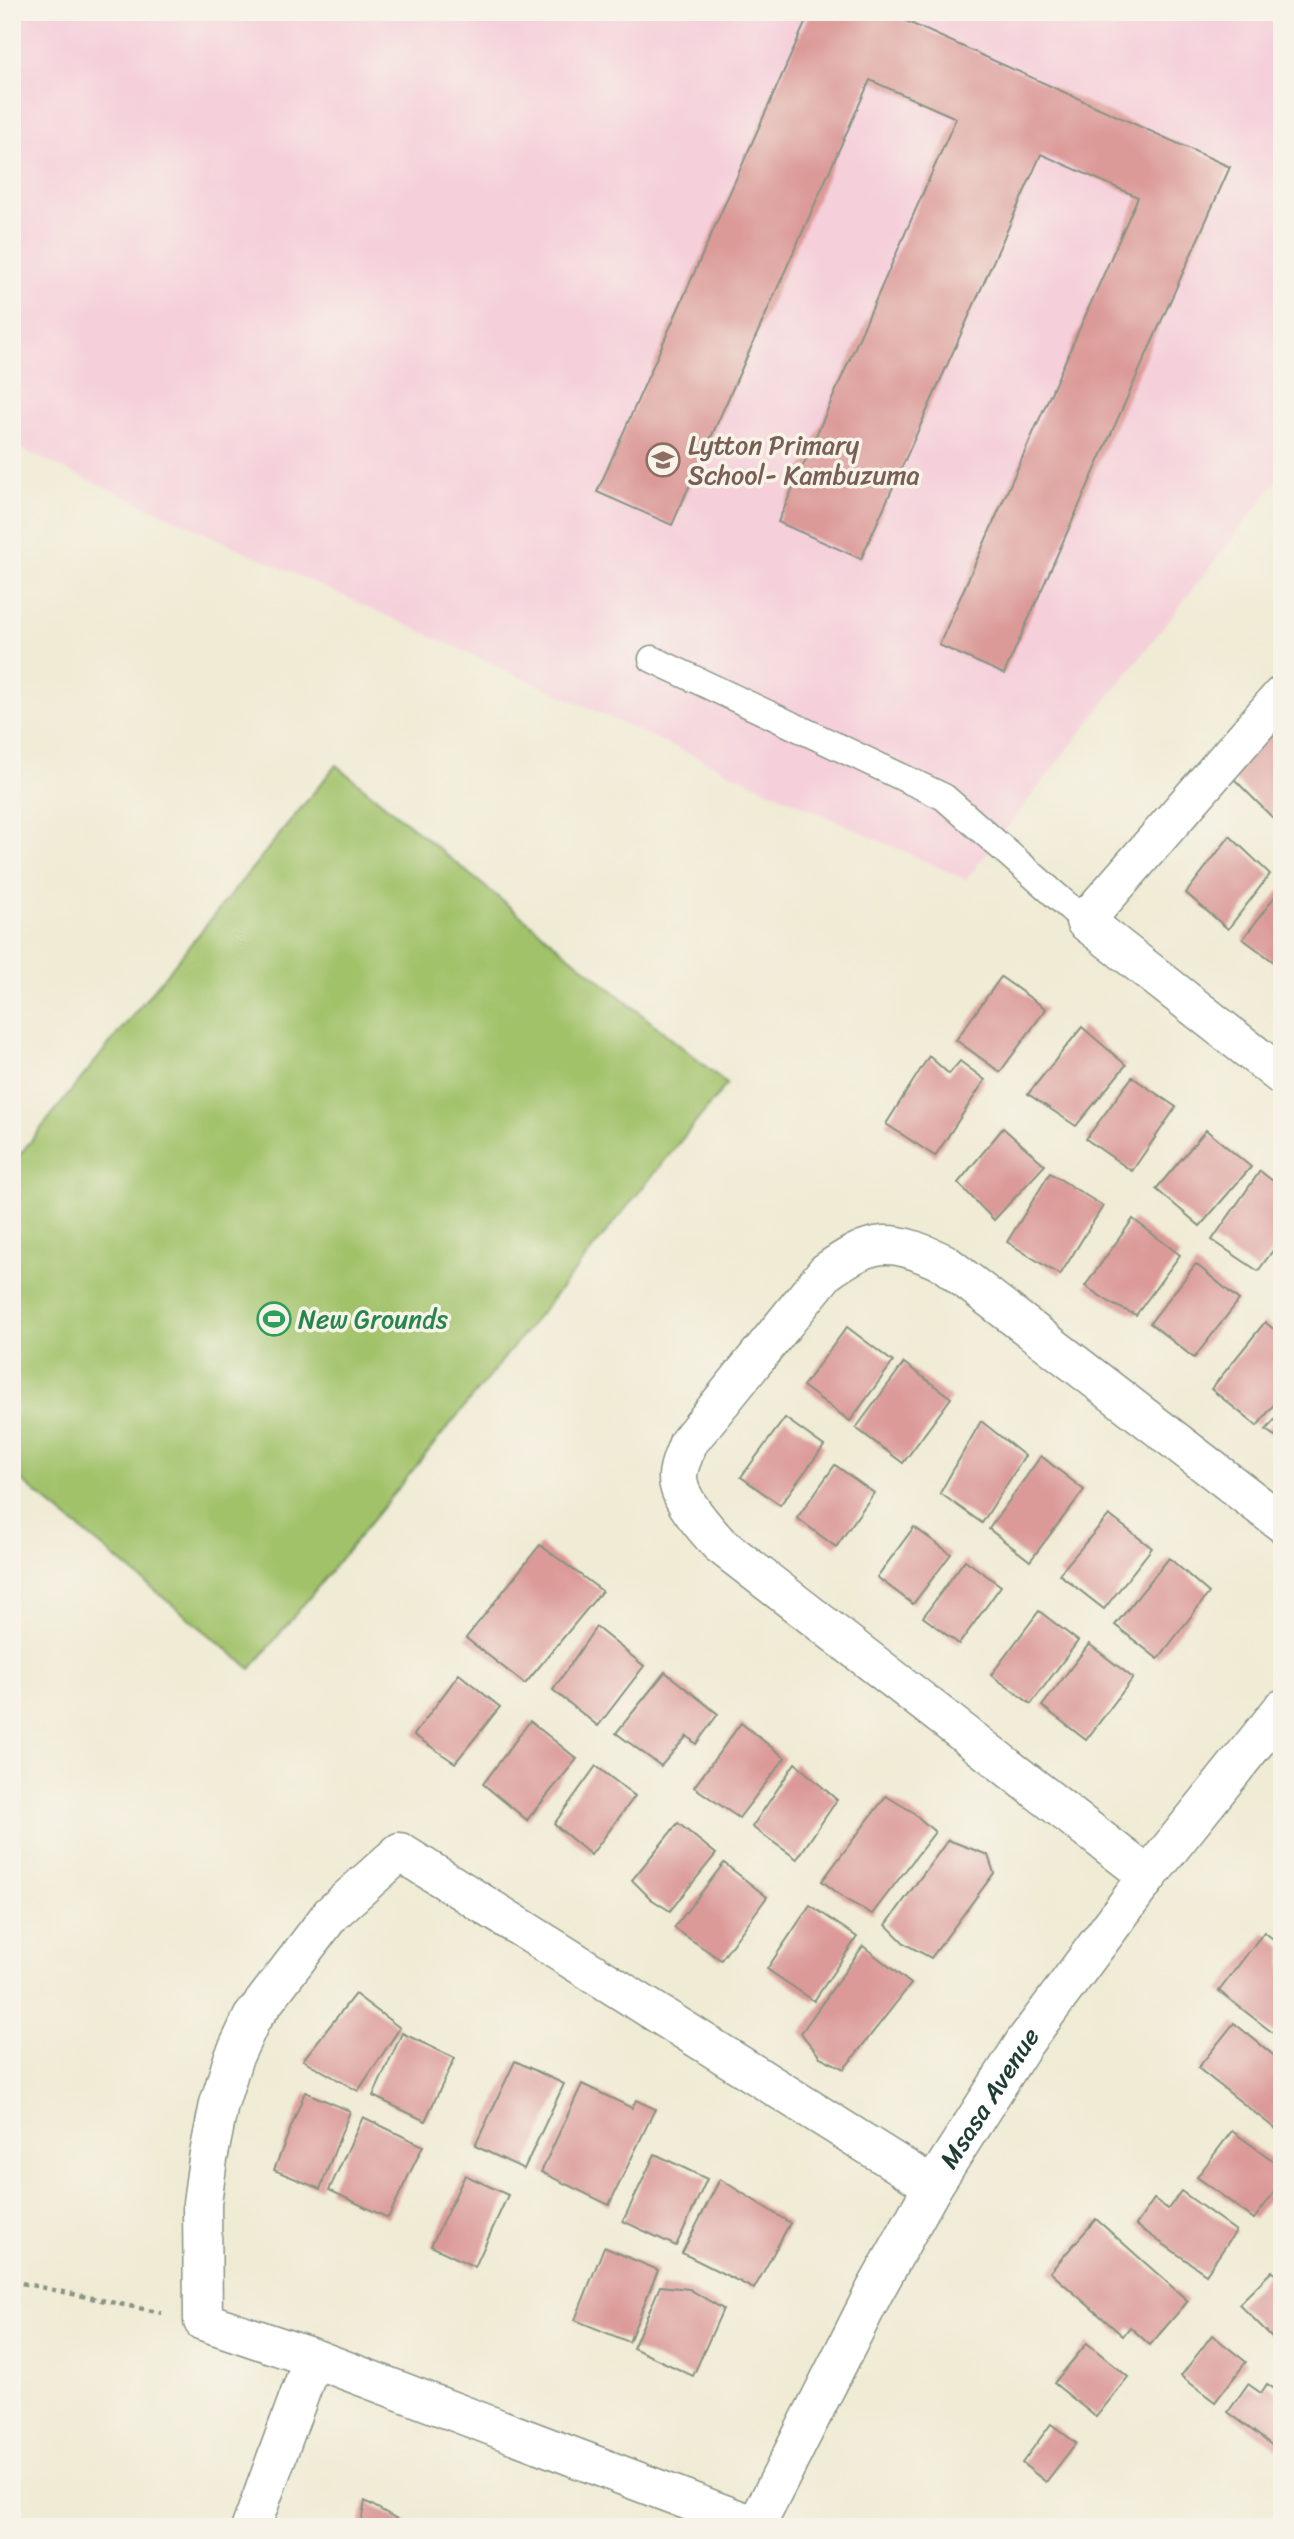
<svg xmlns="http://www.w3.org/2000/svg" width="1294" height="2539" font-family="Sriracha,sans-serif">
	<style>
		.built { fill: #f5cfda }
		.green { fill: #a2c26b; stroke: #608050; stroke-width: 2 }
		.building { fill: #db9a98 }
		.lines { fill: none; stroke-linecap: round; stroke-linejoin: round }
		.lane-casing { stroke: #889484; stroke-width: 29 }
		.street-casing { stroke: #889484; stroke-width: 41 }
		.path { stroke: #889484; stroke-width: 4.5; stroke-dasharray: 5 5; stroke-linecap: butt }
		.lane { stroke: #fff; stroke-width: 26 }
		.street { stroke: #fff; stroke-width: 38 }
		.labels { text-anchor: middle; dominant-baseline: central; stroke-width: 7; stroke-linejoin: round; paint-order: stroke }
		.education-label { font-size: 26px; fill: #785e54; stroke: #f7f3e8; text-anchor: start }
		.leisure-label { font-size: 26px; fill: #27864d; stroke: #f7f3e8; text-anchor: start }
		.street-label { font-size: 26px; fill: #1f3d34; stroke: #f7f3e8 }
	</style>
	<rect width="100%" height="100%" fill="#f7f3e8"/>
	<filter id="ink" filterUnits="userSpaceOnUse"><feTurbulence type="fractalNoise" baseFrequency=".0143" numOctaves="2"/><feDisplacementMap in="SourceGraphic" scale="14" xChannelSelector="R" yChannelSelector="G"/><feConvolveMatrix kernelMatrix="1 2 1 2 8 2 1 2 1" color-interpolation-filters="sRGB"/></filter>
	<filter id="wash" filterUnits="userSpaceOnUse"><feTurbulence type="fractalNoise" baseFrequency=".00686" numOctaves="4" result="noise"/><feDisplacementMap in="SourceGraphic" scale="28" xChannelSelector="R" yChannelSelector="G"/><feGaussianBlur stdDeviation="1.57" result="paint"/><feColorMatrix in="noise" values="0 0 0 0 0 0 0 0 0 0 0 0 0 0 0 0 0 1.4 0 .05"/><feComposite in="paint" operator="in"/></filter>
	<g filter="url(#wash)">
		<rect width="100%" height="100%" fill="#f0ebd4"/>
		<path class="built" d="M12,12H1282V475L966,880L12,445Z"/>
		<path class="green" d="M336,765L727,1084L251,1669L12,1473V1164Z"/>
		<g id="blocks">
			<g class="building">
				<path d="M810,12H886L1230,167L1004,674L939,645L1138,197L1041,154L861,559L778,522L956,118L870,80L672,525L597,492Z"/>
				<path d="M1275,725L1282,730V827L1232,777Z"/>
				<path d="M1230,836L1270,874L1228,929L1186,893Z"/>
				<path d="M1282,887V968L1243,939Z"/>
				<path d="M1001,977L1046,1009L1000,1072L956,1040Z"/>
				<path d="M1082,1027L1126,1065L1076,1126L1028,1094Z"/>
				<path d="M929,1056L949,1074L960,1061L985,1080L935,1156L886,1124Z"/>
				<path d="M1132,1077L1176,1107L1132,1171L1086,1139Z"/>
				<path d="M1003,1128L1045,1165L994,1220L958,1183Z"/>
				<path d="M1206,1130L1251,1167L1200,1226L1156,1189Z"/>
				<path d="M1260,1171L1282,1188V1238L1258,1271L1212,1240Z"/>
				<path d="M1050,1173L1103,1206L1060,1275L1007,1242Z"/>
				<path d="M1133,1219L1180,1255L1136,1315L1114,1305L1085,1286Z"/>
				<path d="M1196,1264L1239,1300L1194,1358L1150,1323Z"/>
				<path d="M1265,1322L1282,1336V1394L1257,1426L1211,1389Z"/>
				<path d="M847,1327L893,1362L850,1421L803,1386Z"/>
				<path d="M904,1363L951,1398L903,1463L856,1428Z"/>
				<path d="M1282,1411V1441L1266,1430Z"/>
				<path d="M785,1418L824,1446L780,1505L741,1477Z"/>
				<path d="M981,1421L1025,1456L982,1523L940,1493Z"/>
				<path d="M1041,1456L1084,1490L1030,1561L989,1529Z"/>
				<path d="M835,1465L874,1493L836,1547L797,1518Z"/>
				<path d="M1109,1515L1152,1548L1104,1609L1059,1574Z"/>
				<path d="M914,1527L951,1554L913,1604L877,1577Z"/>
				<path d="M540,1545L602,1591L525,1684L466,1638Z"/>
				<path d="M1169,1558L1209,1593L1158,1659L1115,1625Z"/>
				<path d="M965,1560L1001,1586L959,1644L923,1617Z"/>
				<path d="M1039,1611L1078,1641L1031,1704L991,1675Z"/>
				<path d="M596,1627L644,1666L598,1726L553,1690Z"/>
				<path d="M1089,1644L1133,1678L1086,1740L1042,1706Z"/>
				<path d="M665,1672L718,1714L696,1744L687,1736L661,1766L616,1733Z"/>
				<path d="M459,1674L500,1707L455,1763L414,1735Z"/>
				<path d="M530,1721L577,1759L527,1820L483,1784Z"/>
				<path d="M741,1723L785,1758L739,1818L694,1787Z"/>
				<path d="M795,1763L837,1800L797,1859L752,1827Z"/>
				<path d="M596,1766L635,1796L591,1855L554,1824Z"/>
				<path d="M886,1796L911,1811L935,1832L872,1914L848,1901L822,1881Z"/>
				<path d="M678,1823L716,1854L670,1911L651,1899L632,1880Z"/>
				<path d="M948,1840L988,1855L994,1873L931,1958L905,1944L886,1925Z"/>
				<path d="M724,1863L767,1897L721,1960L674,1928Z"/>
				<path d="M810,1905L857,1937L814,2001L767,1969Z"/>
				<path d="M1264,1932L1282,1946V2040L1219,1991Z"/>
				<path d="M863,1946L911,1984L844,2069L820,2057L801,2033Z"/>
				<path d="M355,1994L400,2028L358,2091L303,2060Z"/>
				<path d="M1234,2023L1282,2062V2134L1198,2068Z"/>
				<path d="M402,2033L455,2058L425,2121L373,2096Z"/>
				<path d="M515,2061L564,2084L524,2169L475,2146Z"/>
				<path d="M582,2084L632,2108L636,2100L655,2109L609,2205L541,2172Z"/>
				<path d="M305,2092L350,2111L320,2189L274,2170Z"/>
				<path d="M363,2117L423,2146L388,2218L329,2190Z"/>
				<path d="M1232,2131L1282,2167V2182L1254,2219L1197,2177Z"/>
				<path d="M655,2154L707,2179L676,2246L623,2221Z"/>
				<path d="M465,2175L508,2195L475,2267L431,2246Z"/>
				<path d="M720,2179L790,2223L754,2289L682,2253Z"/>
				<path d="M1181,2191L1236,2231L1206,2274L1136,2225L1154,2199L1168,2209Z"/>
				<path d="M1096,2219L1188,2301L1150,2345L1130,2327L1123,2336L1050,2272Z"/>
				<path d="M604,2247L658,2270L629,2342L575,2320Z"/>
				<path d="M1272,2271L1282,2281V2333L1275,2340L1239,2304Z"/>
				<path d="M660,2286L689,2289L723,2309L693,2376L633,2348Z"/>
				<path d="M1212,2335L1246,2362L1215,2402L1181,2376Z"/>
				<path d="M1087,2343L1128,2377L1096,2417L1054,2383Z"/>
				<path d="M1248,2384L1261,2393L1267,2384L1282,2394V2443L1277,2449L1228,2412Z"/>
				<path d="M1051,2424L1076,2443L1046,2482L1022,2463Z"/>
				<path d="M365,2501L412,2527H360Z"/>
			</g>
		</g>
	</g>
	<g filter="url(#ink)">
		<use href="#blocks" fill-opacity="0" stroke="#889484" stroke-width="2"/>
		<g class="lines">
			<defs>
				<path id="lane" d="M652,659L944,797L1085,921"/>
				<g id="street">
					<path d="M1282,695L1085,921L1282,1076"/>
					<path d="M1148,1876L719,1544C705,1528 677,1499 678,1476C678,1466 685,1453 688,1443L826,1272C875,1237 891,1238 944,1263L1282,1523"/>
					<path id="s1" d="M756,2526L874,2292L933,2186L1024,2043L1148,1876L1282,1709"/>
					<path d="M251,2527L313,2358"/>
					<path d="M758,2527L313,2358L203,2321L202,2203L208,2159L219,2104L233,2059L252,2018L331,1914L400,1852L933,2186"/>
				</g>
			</defs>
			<use href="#lane" class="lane-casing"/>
			<use href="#street" class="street-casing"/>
			<path class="path" d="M12,2281L162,2313"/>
			<use href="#lane" class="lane"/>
			<use href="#street" class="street"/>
		</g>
	</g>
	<defs>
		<symbol id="school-ring" viewBox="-11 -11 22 22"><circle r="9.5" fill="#f7f3e8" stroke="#8d6e63" stroke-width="1.5"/><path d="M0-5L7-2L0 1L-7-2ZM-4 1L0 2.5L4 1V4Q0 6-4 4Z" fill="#8d6e63"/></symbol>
		<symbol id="stadium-ring" viewBox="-11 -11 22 22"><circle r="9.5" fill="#f7f3e8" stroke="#2e9e5b" stroke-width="1.5"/><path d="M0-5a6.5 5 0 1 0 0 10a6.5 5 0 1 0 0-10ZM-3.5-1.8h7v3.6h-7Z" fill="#2e9e5b"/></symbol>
	</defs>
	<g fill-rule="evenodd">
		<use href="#school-ring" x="644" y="441" width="38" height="38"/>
		<use href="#stadium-ring" x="255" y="1300" width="38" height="38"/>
	</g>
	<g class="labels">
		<g class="education-label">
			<text x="688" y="445">Lytton Primary<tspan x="688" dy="30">School- Kambuzuma</tspan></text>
		</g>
		<g class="leisure-label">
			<text x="298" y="1319">New Grounds</text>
		</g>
		<g class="street-label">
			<text stroke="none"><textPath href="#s1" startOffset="488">Msasa Avenue</textPath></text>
		</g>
	</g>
	<rect width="1294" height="2539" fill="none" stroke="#f7f3e8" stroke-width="42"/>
</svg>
